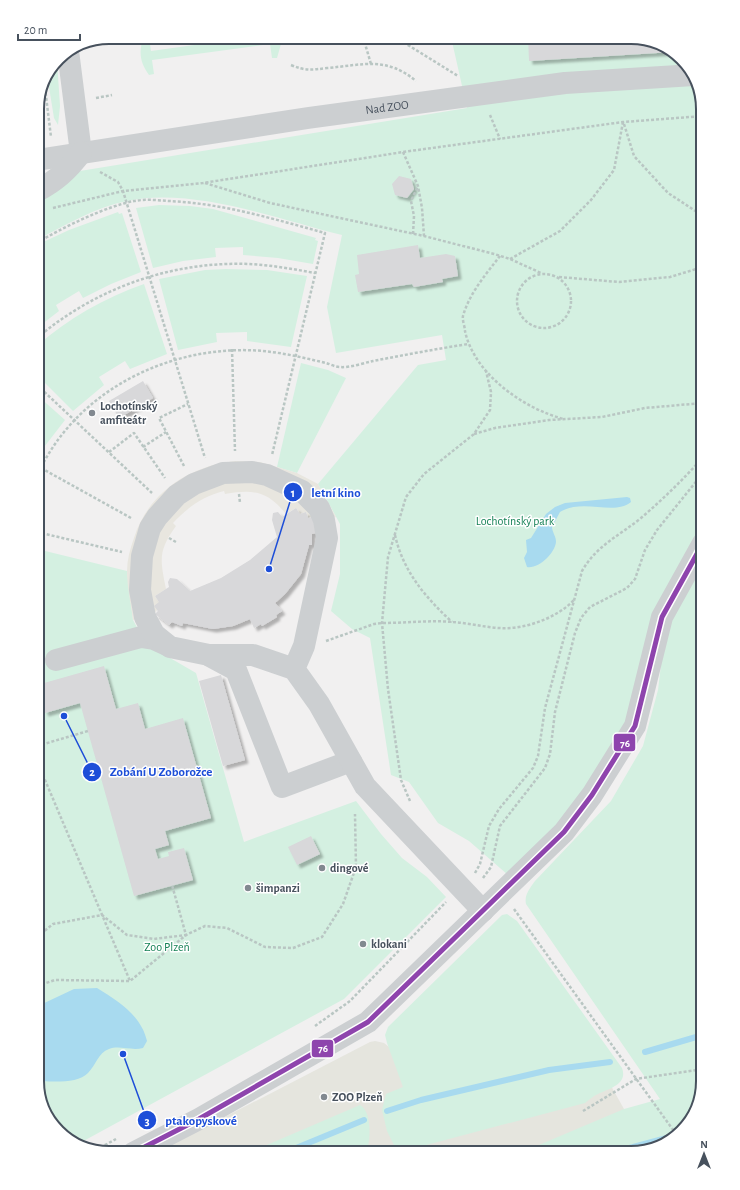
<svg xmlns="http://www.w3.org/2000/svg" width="740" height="1190" font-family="'Alegreya Sans',sans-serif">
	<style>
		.commercial { fill: #e5e5de }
		.green { fill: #d4f0e1 }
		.sand { fill: #e8e6df }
		.water { fill: #a8daef }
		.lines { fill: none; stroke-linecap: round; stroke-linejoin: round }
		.stream { stroke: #a8daef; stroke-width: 6 }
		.building { fill: #d8d8da; filter: url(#shadow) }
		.path { stroke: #b9c6c3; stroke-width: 2.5; stroke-dasharray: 3 2; stroke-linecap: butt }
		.minor { stroke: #cccfd1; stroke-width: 22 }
		.bus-1-casing { stroke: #fff; stroke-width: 8 }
		.bus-1 { stroke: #8e44ad; stroke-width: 5 }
		.poi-dot { fill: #828990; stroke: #fff; stroke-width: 1.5 }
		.labels { text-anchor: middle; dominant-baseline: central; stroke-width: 3; stroke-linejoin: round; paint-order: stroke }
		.street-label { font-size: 12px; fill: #47515d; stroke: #fff }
		.poi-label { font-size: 12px; font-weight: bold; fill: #47515d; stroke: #fff; text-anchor: start }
		.park-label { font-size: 12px; fill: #158155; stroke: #fff }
		.rim { fill: none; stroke: #47515d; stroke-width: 2 }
		.leader { fill: none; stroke: #1d4ed8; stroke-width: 1.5 }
		.callout-dot { fill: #1d4ed8; stroke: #fff; stroke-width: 1.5 }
		.mark-label { font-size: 12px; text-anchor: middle; font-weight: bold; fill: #fff }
		.callout-label { font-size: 13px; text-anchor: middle; font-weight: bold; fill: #1d4ed8; stroke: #fff; stroke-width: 3; stroke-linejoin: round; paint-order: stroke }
		.line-badge { stroke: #fff; stroke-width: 1.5 }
		.badge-label { font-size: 11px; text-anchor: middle; font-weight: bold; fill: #fff }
	</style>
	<defs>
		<filter id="shadow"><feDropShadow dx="3.5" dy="3.5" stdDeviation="1" flood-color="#0004"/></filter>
	</defs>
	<rect width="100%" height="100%" fill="#f1f0f0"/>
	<path class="commercial" d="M375,1041L384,1043L389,1047L403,1084L601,1068L624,1109L631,1153H155L370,1042Z"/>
	<g class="green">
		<path d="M144,37H149L151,51L252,37H281V44L277,58H272L270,44L152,60L154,74L149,75C140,63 138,51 144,37Z"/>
		<path d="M451,37H636L671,49L695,77L703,109V543L662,617L635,726L515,881L469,841L438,823L409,782L391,775L370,638L352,629L331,611L340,574V524L318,484L418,365L446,360L442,335L336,353L327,307L342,235C278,219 193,187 127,201C96,207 65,225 37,240V178L467,108Z"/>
		<path d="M57,61L60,106L58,125L54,118L48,81Z"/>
		<path d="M159,205L190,206L213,209L316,238L315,240L318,241L313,264L278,258L243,255V247L215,248L216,257L183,261L153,268L136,208Z"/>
		<path d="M118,212L119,214L122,213L141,272L111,284L83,298L79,291L56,305L59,311L37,328V245L69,230Z"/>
		<path d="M226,269L267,270L307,276L291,347L247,341V332L216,333L217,342L178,350L159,279L205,270Z"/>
		<path d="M144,284L167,354L130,369L125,361L99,377L104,385L73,411L37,375V346C69,318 104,298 144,284Z"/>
		<path d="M301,363L328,370L346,378L297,473L277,467Z"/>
		<path d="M37,395L65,420L41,451L37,449Z"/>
		<path d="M37,549L127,571L133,620L146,644L196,673L244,842L356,801L381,834L402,858L427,877L446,897L344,999L78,1144L69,1141L45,1113L37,1081Z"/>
		<path d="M703,565V1081L691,1121L663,1145L631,1153H520L624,1109L660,1099L526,904C524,895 530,888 535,881L611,801L643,746L658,690L665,631Z"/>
		<path d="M507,914L517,921L622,1068C628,1084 610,1088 598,1094C593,1096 589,1100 585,1103L415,1148L406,1149L394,1145L387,1131L382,1110L386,1094L403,1087L387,1043L385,1035L388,1027L502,915Z"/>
		<path d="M360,1105C372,1111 371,1142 366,1153H248Z"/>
	</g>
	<path class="sand" d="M235,461L260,462L297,473L318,484L336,517L314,523L313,517L308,518L306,512L300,514L296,508L286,514C267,491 254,489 225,494L224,491C203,496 187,508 173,523L176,526C158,551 160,559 166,589L155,596L159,602C157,618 147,616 133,620C131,604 127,587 127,571C127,560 130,549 134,538C148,493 189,466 235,461Z"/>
	<g class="water">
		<path d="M627,497L630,498L631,502C615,516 582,498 560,512L552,527C552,532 556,536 556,542C555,553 539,569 527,567L524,558L527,552L526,540L531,538L546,514L555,507L565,503Z"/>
		<path d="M97,988C118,1001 141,1015 147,1041L143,1048C131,1051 119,1045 109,1049C98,1053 96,1065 88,1073C79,1083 55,1082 43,1081L37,1074L38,1006L74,989Z"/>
	</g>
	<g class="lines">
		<g class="stream">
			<path d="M645,1052L703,1035"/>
			<path d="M387,1111L421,1100L549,1070L610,1062"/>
			<path d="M284,1153L364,1120"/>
			<path d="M611,1153L674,1136"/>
		</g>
	</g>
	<g class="building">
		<path d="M528,37H636L671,49L673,52L529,61Z"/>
		<path d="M399,176L411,179L414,189L407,198L395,195L392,184Z"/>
		<path d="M418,245L420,258L446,254L455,256L458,276L442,279L443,282L414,287L412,284L358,292L355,275L359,274L357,255Z"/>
		<path d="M143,381L153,398L119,418L109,401Z"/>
		<path d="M296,508L300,514L306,512L308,518L313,517L316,533L312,534V545H309L301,574L285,594L275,603L282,611L276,615L277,617L262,626L261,624L254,628L250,619L233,626L213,629L183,623L182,626L172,622L169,625L155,614L158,611L154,606L159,602L155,596L169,587L168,582L170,578L177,579L190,591L221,578L250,560L277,537L272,520L273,513L278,512L282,517Z"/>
		<path d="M104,666L116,709L138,703L145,729L183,718L211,818L165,831L169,845L155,849L158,859L169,856L168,852L184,848L193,880L134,896L80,703L45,713L37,687V685Z"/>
		<path d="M221,675L245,760L223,766L199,681Z"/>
		<path d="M311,836L320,854L297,865L288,847Z"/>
	</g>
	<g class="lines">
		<g class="path">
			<path d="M363,37L371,64"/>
			<path d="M395,37L458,76"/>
			<path d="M291,65C305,71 312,70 327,68C363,65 386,56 416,81"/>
			<path d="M45,88L51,137"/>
			<path d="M96,98L112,95"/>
			<path d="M490,115L500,139"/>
			<path d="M624,124L634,156L668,193L703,216"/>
			<path d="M403,152L418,186L422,208L424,236"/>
			<path d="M100,172L118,182L123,191L205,458"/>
			<path d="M205,183L270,203L424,236L494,254L510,259L541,273"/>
			<path d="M53,208L123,191L203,183L410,151L623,122L703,116"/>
			<path d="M413,234L414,216L411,201L418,186"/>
			<path d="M37,243C61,228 107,206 134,201C145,199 157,200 168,201C221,203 274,219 325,233L272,455"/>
			<path d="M500,256C486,274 469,294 463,316C462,320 465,327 465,331C474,374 524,409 564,419"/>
			<path d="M510,259L560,231L591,200L614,170L623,122"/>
			<circle cx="544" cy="301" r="27"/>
			<path d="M559,277L619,282L670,277L703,267"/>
			<path d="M37,338C96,288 172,261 249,264C271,265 293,269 315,273"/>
			<path d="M232,349L235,451"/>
			<path d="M37,385L152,493"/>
			<path d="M474,434L495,428L549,420L602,417L645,408L703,403"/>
			<path d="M143,447L166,432"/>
			<path d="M109,452L134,433L165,478"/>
			<path d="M184,466L159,418L188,404"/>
			<path d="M41,468L131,518"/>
			<path d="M37,476C75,390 172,343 263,351C284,353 305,358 326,363C330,364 335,367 340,367C350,368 363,363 373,361C404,355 436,349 468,344"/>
			<path d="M239,494L240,503"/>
			<path d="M37,532L122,552"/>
			<path d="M395,535C403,571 425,597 452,622"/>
			<path d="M169,538L176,542"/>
			<path d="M37,622L43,644"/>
			<path d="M326,641L374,624L382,623C406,623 430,620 453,622C468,623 483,627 499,628C524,630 557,618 574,600"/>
			<path d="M37,746L88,731"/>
			<path d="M37,761L130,981"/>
			<path d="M410,801L401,780L388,689L382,623L388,557L406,497L424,474L474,434L490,410L491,392L486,371"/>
			<path d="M475,873L480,864L489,826L499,809L533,768L538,756L545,708L582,571C597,545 619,536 641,518C663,499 684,479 703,457"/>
			<path d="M483,878L491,867L500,826L545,768L550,754L555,712L575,633L581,618L590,607L627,588L635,579L645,550L657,530L703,473"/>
			<path d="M514,909L676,1134"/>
			<path d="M37,937L53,924L102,915L127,935L154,939L186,935L172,885"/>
			<path d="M37,986L55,980L130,981L186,935L205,926L227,928L265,947L293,948L322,937L343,904L356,867L355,814"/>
			<path d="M315,1026L350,1001L446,902"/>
			<path d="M583,1111L636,1079L703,1069"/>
			<path d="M96,1150L116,1139"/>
		</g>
		<g class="minor">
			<path d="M68,51L81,153"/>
			<path id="s1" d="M37,160L308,118L565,83L694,75"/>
			<path d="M37,191C56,181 68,170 81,153"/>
			<path d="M210,656L236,670L282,787L351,761"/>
			<path d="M56,660L141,637L154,639L167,645"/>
			<path d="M294,669L253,655H209L170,647L154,634L145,617L140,590L142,556L150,528L157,517L177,495L194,484L223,473L252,472L267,475L302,491L319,508L324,520L327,538L304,646L294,669L319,704L365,786L483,911"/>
			<path d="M133,1153L199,1119L368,1022L564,832L592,795L635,726L662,617L703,543"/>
		</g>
		<defs>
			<path id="bus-1" d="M133,1153L199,1119L368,1022L564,832L592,795L635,726L662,617L703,543"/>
		</defs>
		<use href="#bus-1" class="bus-1-casing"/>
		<use href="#bus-1" class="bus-1"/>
	</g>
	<g class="poi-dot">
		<circle cx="92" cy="413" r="4"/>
		<circle cx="322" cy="868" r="4"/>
		<circle cx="248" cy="888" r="4"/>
		<circle cx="363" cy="944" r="4"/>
		<circle cx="324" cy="1097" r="4"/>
	</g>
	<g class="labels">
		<g class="street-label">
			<text stroke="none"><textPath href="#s1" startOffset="354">Nad ZOO</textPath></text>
		</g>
		<g class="poi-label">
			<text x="100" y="406">Lochotínský<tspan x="100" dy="14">amfiteátr</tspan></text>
			<text x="330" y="868">dingové</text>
			<text x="256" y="888">šimpanzi</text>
			<text x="371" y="944">klokani</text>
			<text x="332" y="1097">ZOO Plzeň</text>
		</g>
		<g class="park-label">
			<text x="515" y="521">Lochotínský park</text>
			<text x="167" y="947">Zoo Plzeň</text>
		</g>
	</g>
	<path d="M0 0H740V1190H0ZM109 44H631A65 65 0 0 1 696 109V1081A65 65 0 0 1 631 1146H109A65 65 0 0 1 44 1081V109A65 65 0 0 1 109 44Z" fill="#fff" fill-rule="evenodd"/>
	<path class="rim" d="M109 44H631A65 65 0 0 1 696 109V1081A65 65 0 0 1 631 1146H109A65 65 0 0 1 44 1081V109A65 65 0 0 1 109 44Z"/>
	<path class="leader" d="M269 569L293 492M64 716L92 772M123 1054L147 1120"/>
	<g class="callout-dot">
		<circle cx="269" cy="569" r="4"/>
		<circle cx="64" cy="716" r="4"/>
		<circle cx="123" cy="1054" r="4"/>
		<circle cx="293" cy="492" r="10"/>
		<circle cx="92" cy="772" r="10"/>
		<circle cx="147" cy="1120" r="10"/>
	</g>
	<g class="mark-label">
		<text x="293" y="497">1</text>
		<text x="92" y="776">2</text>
		<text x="147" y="1125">3</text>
	</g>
	<g class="callout-label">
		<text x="336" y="497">letní kino</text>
		<text x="161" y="776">Zobání U Zoborožce</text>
		<text x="201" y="1125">ptakopyskové</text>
	</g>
	<g class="line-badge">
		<rect x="613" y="733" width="23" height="19" rx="4" fill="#8e44ad"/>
		<rect x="311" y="1039" width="23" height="19" rx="4" fill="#8e44ad"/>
	</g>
	<g class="badge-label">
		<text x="625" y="747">76</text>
		<text x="323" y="1052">76</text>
	</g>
	<g transform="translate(704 1154)" stroke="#ffffff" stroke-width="3" paint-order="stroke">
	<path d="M0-3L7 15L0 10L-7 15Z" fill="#47515d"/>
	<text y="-6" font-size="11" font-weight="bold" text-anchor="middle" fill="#47515d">N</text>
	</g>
	<path d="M18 34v6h62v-6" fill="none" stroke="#47515d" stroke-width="2"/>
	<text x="24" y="34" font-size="12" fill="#47515d" stroke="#ffffff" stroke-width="3" paint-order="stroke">20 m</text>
</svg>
